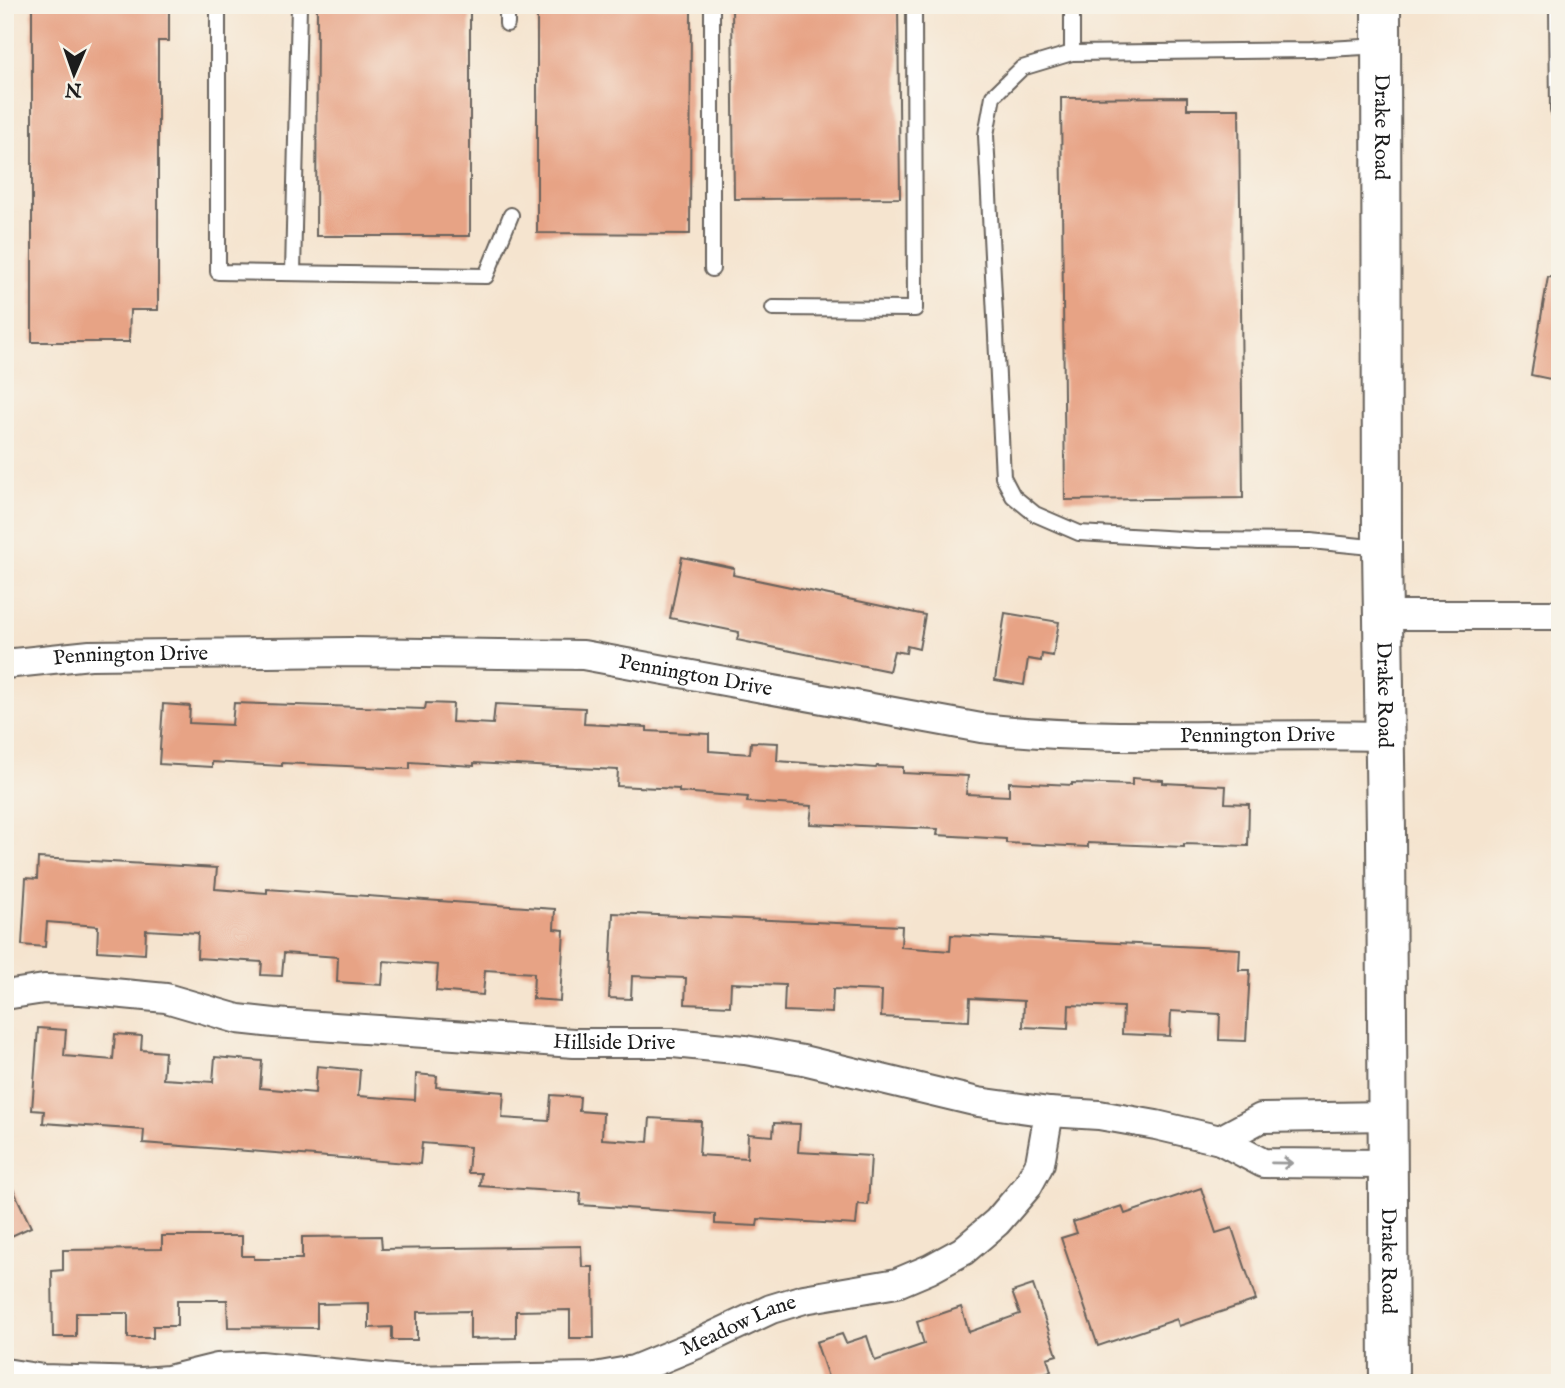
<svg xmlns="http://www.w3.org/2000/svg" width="1565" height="1388" font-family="'IM FELL English',serif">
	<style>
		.building { fill: #e7a385 }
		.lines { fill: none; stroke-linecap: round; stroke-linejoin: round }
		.lane-casing { stroke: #68625b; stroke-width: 18 }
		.street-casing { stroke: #68625b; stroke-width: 32 }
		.secondary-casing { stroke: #68625b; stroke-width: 42 }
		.lane { stroke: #fff; stroke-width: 14 }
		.street { stroke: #fff; stroke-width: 28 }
		.secondary { stroke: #fff; stroke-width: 38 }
		.oneway { stroke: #999 }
		.labels { text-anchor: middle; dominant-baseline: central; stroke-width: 5; stroke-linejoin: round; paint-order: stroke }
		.street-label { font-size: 21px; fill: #1c1c1c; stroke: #f7f3e8 }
	</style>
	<rect width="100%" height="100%" fill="#f7f3e8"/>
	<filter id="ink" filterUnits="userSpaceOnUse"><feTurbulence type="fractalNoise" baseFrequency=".0143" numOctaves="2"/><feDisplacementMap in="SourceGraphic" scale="14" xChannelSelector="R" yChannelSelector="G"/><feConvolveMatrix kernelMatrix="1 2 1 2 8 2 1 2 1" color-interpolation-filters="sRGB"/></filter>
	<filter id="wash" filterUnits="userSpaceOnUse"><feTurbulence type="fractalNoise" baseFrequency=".00686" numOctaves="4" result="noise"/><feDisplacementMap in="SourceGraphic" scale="28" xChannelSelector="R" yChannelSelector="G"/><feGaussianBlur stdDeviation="1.57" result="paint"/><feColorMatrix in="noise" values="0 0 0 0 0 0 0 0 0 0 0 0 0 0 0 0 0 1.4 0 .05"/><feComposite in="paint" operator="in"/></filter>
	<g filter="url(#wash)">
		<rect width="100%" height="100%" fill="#f5e4cf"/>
		<g id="blocks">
			<g class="building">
				<path d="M32,5H169V41H158V310H130L129,342H32Z"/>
				<path d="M317,5H470V236H316Z"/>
				<path d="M557,5L691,7L690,234L537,233V7Z"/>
				<path d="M732,5H898L900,198L734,199Z"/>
				<path d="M1187,97V109H1239L1243,498L1065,500L1061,98Z"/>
				<path d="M1548,277L1560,278V381L1531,375Z"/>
				<path d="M682,557L734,568L733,575L925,615L919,649L907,646L906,653L894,651L889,671L737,640L739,632L670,618Z"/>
				<path d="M1005,613L1059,622L1053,656L1042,654L1041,661L1028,659L1024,685L995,680Z"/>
				<path d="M234,703L425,709L426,703L453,704L452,722L493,724L495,704L585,708L584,724L647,727V731L709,734V751L750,754L751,742L778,743L777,761L876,768L877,766L903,767V773L968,776L966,794L1009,796V782L1072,785V783L1132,785V778L1163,780V783L1226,786L1225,803L1249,804L1248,846L1184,844V847L1088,843V847L1006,843V839L937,835L938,829L810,824L812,806L747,802L748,797L679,792V789L617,786L618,770L474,763V766L410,762V769L282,763V766L212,762V767L159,764L163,704L190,706L189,723L232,725Z"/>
				<path d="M38,858L217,868L215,889L267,893V889L555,909L554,929L564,930L560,1001L533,999L534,973L485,970L483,995L436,991L438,965L384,961L382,985L337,982L338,957L284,953L282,976L261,975L262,962L197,958L198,933L146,930L145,954L97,951L98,926L47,922L45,947L22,945L26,878L37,879Z"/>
				<path d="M613,913L902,926L901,947L950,951L951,935L1240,949L1239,970H1250L1246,1041L1219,1040L1220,1014L1171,1011L1170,1036L1122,1034L1123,1007L1069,1005L1068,1029L1023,1027L1024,1001L970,998L969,1021L881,1017L882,991L833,989L832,1013L784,1011L785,985L731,983L730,1006L685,1004L686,978L632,976L631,999L609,998Z"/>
				<path d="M38,1028L66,1030L64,1056L113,1060L115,1034L142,1036L141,1050L165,1052L163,1079L213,1082L215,1057L262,1061L260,1088L315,1093L317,1066L360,1070L358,1096L415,1100L416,1074L437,1076L436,1087L504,1092L502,1118L549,1121L551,1095L580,1097L579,1111L603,1113L602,1139L648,1142L650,1118L701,1121L699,1155L747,1158L748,1134L773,1136L774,1123L800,1124L798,1152L871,1156L868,1205L858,1204L856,1225L758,1219L757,1226L715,1224V1214L580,1205L581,1193L480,1186L481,1173H468L470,1147L422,1143L420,1164L143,1143L144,1130L43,1123L44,1111L32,1110Z"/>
				<path d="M5,1172L31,1227L5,1239Z"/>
				<path d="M1201,1188L1216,1233L1232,1228L1256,1300L1179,1326L1177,1319L1098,1346L1061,1238L1077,1233L1073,1222L1122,1206L1125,1214Z"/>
				<path d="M162,1236H242V1256H254V1259H302V1237L381,1236L382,1249L581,1246L582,1267H593L594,1338H570V1310L516,1311V1338L470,1339V1311L417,1312V1340H392V1327L369,1328V1303L317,1304V1328L228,1327L227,1300H177V1326H153V1338H128V1313H76V1337H53L52,1271L63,1270V1250L162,1249Z"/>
				<path d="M1033,1285L1057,1355L1047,1358L1051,1371L1016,1383H823V1379L828,1377L816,1342L842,1334L846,1343L867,1336L875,1361L924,1344L917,1322L961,1307L969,1332L1020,1314L1012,1292Z"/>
			</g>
		</g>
	</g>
	<g filter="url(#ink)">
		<use href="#blocks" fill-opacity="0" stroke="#68625b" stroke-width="2"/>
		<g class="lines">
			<defs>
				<g id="lane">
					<path d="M218,5V272L486,276L511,215"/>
					<path d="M507,5V24"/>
					<path d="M712,5V269"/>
					<path d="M1557,5L1558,111"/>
					<path d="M1072,53V5"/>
					<path d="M293,273L299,5"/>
					<path d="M773,308L915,309L914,5"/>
					<path d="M1381,548L1311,541L1198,540L1079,533L1035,514L1013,496L1003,477L986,135L993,96L1022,68L1072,53L1311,50L1381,46"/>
				</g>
				<g id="street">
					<path d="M1383,615H1560"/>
					<path id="s1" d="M5,664L90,655L350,652L583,655L981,728C1114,743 1250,732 1384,736"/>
					<path id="s2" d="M5,995L44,989L81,990L166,998L238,1019L274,1023L574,1043H673L745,1050L803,1060L978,1102L1049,1112L1099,1115L1156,1125L1220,1140L1263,1163L1389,1164"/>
					<path d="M1220,1140L1261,1118L1388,1116"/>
					<path id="s3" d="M5,1373L43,1379L142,1382L168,1380L217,1368L260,1366L403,1380L595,1377L634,1370L697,1344L771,1309L804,1299L897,1283L930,1269L963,1251L997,1222L1027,1187L1040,1163L1049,1112"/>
				</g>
				<g id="secondary">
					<path id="s4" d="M1381,5L1382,548L1386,831L1389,1383"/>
				</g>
			</defs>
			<use href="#lane" class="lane-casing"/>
			<use href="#street" class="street-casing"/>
			<use href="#secondary" class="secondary-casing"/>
			<use href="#lane" class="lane"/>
			<use href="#street" class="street"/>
			<use href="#secondary" class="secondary"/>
		</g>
		<defs><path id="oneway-shaft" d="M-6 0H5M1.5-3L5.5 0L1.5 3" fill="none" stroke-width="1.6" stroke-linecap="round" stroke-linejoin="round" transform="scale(1.75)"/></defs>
		<use class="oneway" href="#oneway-shaft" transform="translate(1282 1163) rotate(1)"/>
	</g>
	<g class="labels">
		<g class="street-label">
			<text stroke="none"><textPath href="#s4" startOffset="122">Drake Road</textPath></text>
			<text stroke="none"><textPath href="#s1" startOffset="126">Pennington Drive</textPath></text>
			<text stroke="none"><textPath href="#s1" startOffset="693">Pennington Drive</textPath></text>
			<text stroke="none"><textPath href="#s4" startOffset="690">Drake Road</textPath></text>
			<text stroke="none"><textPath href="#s1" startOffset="1260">Pennington Drive</textPath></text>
			<text stroke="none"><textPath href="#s2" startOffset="614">Hillside Drive</textPath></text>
			<text stroke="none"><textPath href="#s4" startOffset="1256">Drake Road</textPath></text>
			<text stroke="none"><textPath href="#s3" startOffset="746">Meadow Lane</textPath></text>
		</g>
	</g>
	<rect width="1565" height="1388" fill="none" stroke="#f7f3e8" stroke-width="28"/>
	<g transform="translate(74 74) rotate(182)" stroke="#f7f3e8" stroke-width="5" paint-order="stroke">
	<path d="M0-5L12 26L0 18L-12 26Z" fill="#1c1c1c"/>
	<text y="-10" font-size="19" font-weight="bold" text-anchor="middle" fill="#1c1c1c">N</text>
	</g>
</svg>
